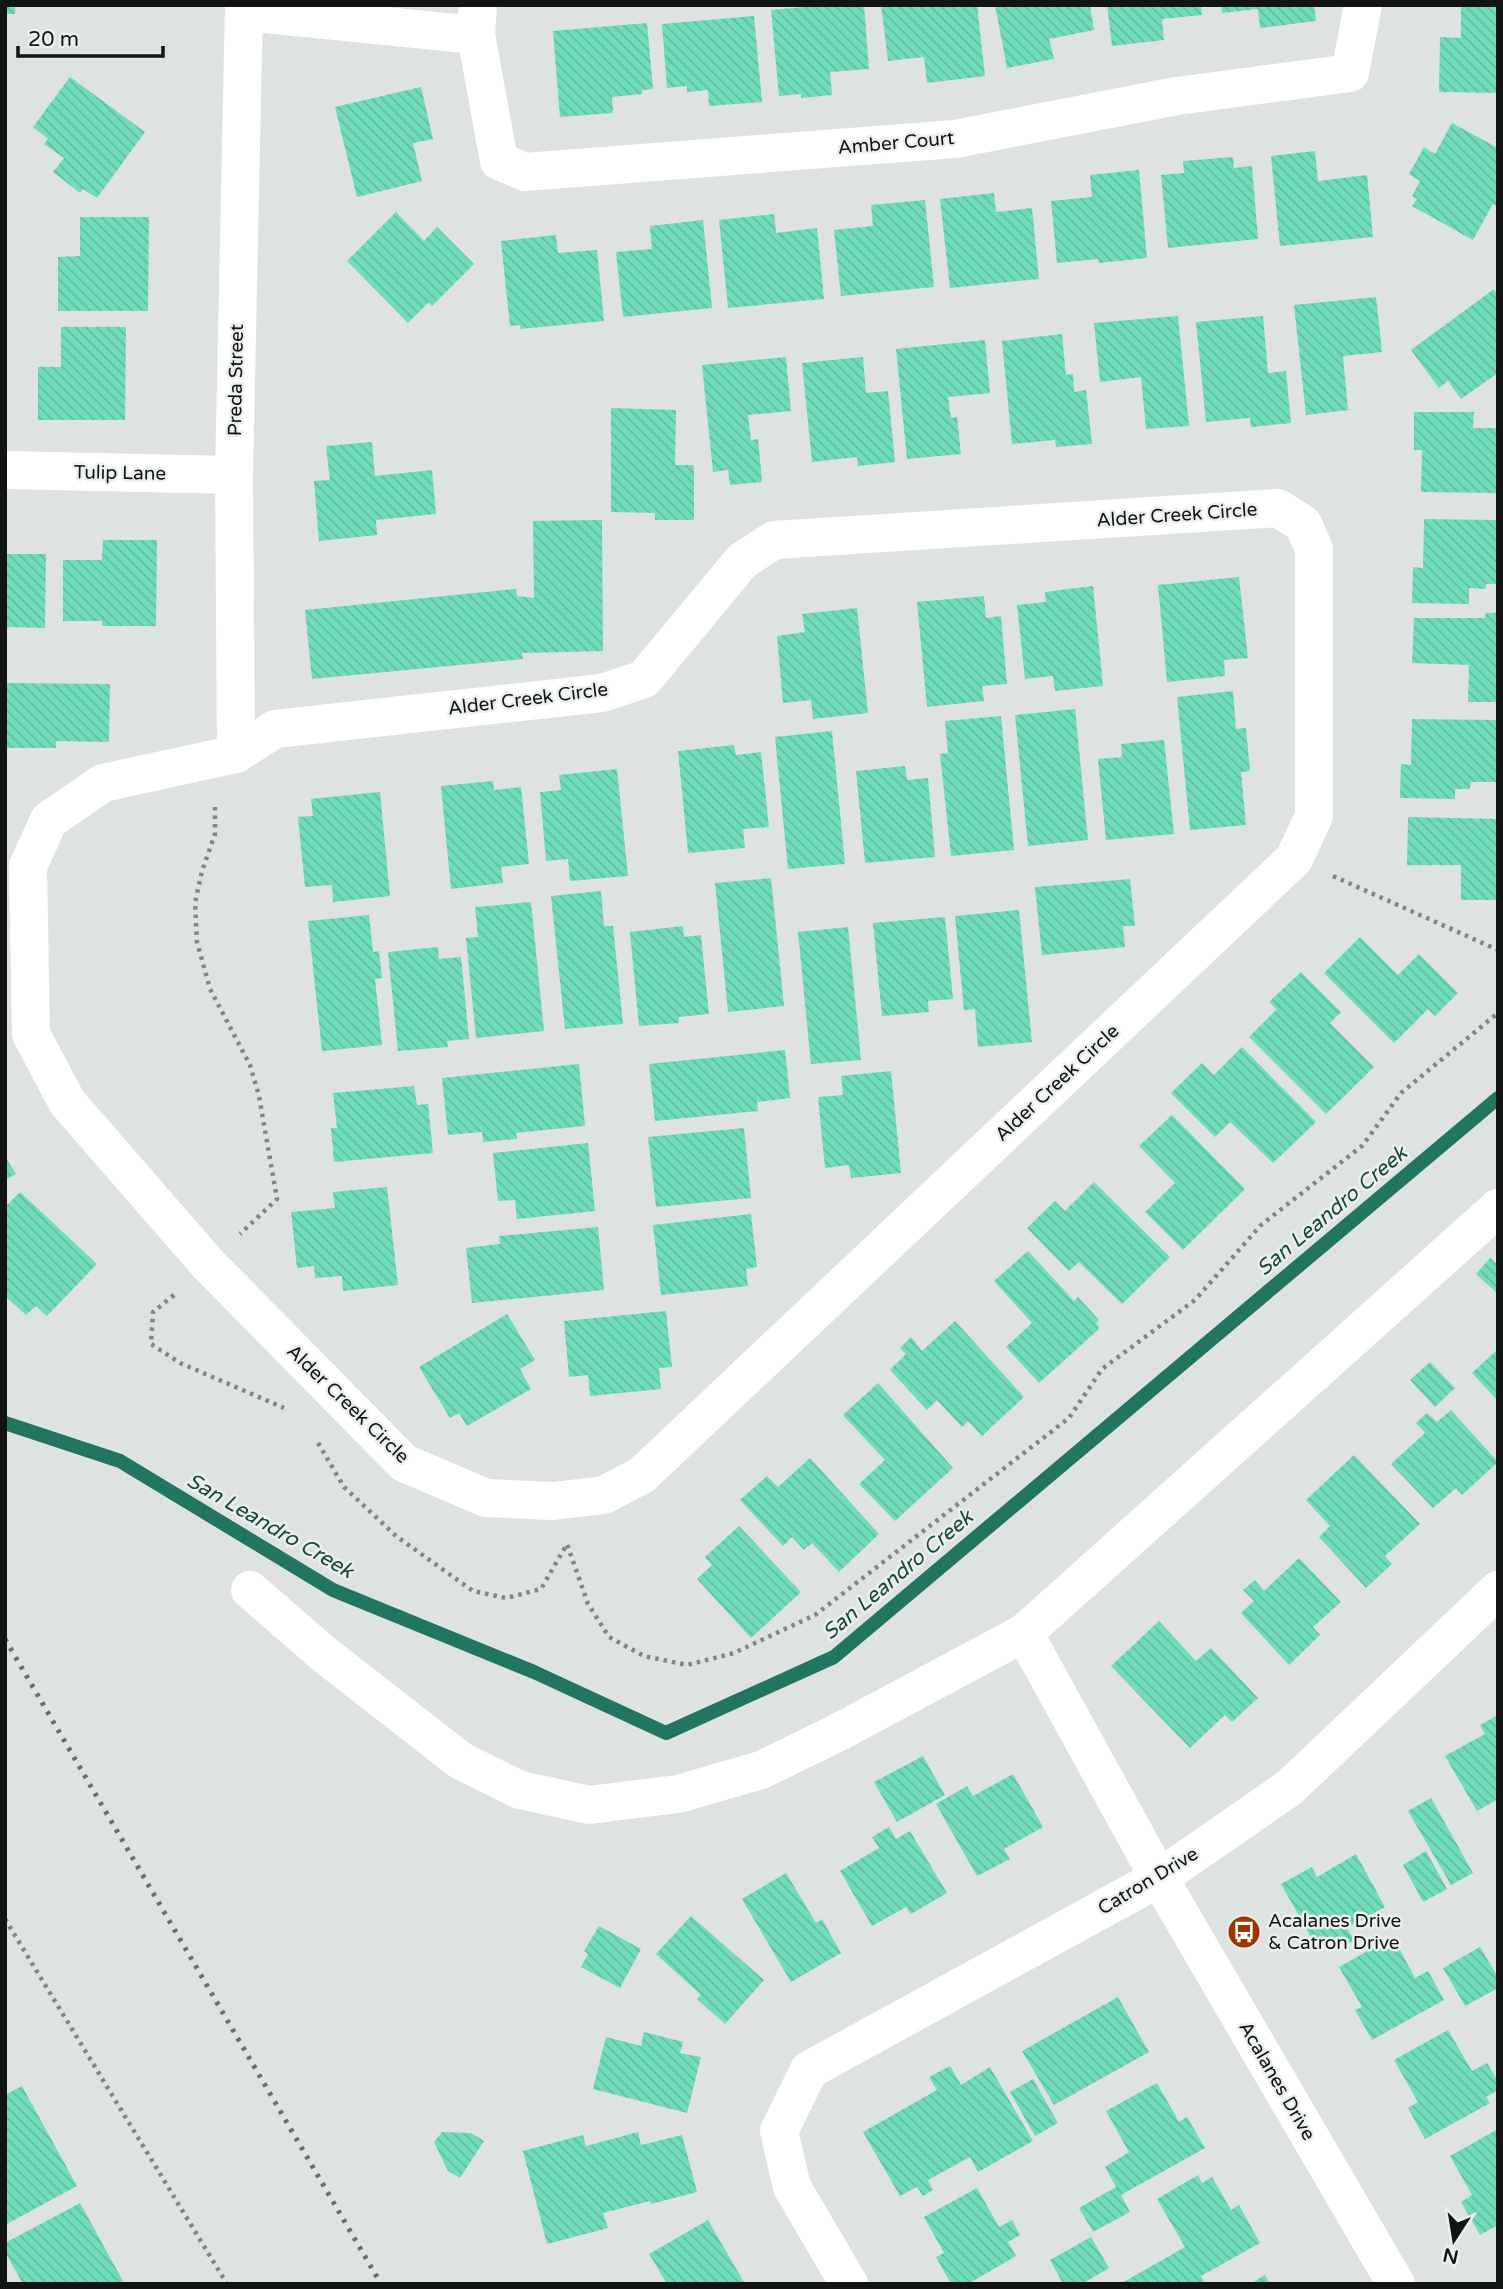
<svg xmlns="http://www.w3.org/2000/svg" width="1503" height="2289" font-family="'Varela Round',sans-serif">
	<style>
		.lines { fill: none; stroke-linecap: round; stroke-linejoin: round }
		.stream { stroke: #227561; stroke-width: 14 }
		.building { fill: url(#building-back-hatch) }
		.path { stroke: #828685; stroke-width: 4.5; stroke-dasharray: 3.5 5; stroke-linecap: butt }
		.minor { stroke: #fff; stroke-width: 38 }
		.rail { stroke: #6b6e6d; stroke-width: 5; stroke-dasharray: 3.5 7; stroke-linecap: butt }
		.labels { text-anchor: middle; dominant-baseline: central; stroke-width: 5; stroke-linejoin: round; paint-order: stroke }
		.street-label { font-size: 19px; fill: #121414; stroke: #ebf0ee }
		.poi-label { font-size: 19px; fill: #121414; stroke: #ebf0ee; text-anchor: start }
		.water-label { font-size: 21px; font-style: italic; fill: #19483b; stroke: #ebf0ee }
	</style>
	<defs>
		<pattern id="building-back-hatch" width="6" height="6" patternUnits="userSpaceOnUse" patternTransform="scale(1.75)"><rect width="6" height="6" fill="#70dcbc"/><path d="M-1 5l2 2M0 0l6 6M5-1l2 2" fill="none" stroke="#60bca1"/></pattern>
	</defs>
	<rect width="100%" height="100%" fill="#dee3e1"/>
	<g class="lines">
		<path class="stream" d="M5,1423L120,1461L333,1590L534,1672L666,1733L834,1657L1498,1098"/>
	</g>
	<g class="building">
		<rect x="5" y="5" width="10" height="9"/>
		<path d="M826,5H864L869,69L830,72L832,95L801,98V94L779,96L771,10Z"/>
		<path d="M881,5H977L985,76L927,83L924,57L888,61Z"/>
		<path d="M995,5H1090L1094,30L1049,39L1054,59L1007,68Z"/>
		<path d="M1107,5H1201L1202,15L1162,19L1164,40L1112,46Z"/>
		<path d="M1221,5H1314L1316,21L1260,28L1258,9L1222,13Z"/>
		<path d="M1461,5H1498V93L1439,92L1440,37L1461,38Z"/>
		<path d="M754,16L762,102L709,106L708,90L687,92V86L667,88L662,24Z"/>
		<path d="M647,23L653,89L642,90V94L612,97L613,113L560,117L553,31Z"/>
		<path d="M70,77L145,132L97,198L83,189L80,193L53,172L64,158L44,144L48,139L33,127Z"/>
		<path d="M421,87L433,139L413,143L422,181L357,197L335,107Z"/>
		<path d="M1452,123L1498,148V207L1493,204L1473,240L1412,206L1417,199L1412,196L1420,181L1409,174L1424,147L1435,154Z"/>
		<path d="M1315,151L1318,181L1367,175L1373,237L1280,246L1271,156Z"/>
		<path d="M1233,157L1234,168L1252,166L1258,239L1168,248L1161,175L1184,173L1183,161Z"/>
		<path d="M1139,170L1147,258L1099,263L1098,259L1057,263L1051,201L1092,197L1090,175Z"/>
		<path d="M994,193L996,212L1032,208L1039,279L950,288L940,199Z"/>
		<path d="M925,200L934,287L841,296L834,230L873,226L871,205Z"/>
		<path d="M396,212L424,241L437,227L474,264L432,306L429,302L408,323L347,261Z"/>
		<path d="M774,214L776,233L817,228L824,299L728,308L719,220Z"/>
		<path d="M80,217H149L148,311H58V257L80,256Z"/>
		<path d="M703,220L712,308L623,317L616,252L652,249L650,226Z"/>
		<path d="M556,235L558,253L597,250L604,321L520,329V325L510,326L501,241Z"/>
		<path d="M1494,289L1498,295V373L1461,399L1448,381L1439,388L1411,350Z"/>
		<path d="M1376,297L1382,352L1343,356L1348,410L1306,415L1294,305Z"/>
		<path d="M1178,316L1189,426L1146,429L1141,377L1100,382L1094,323Z"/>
		<path d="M1263,316L1268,373L1286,371L1291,423L1251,427L1250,418L1206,422L1196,322Z"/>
		<path d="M61,327H126L125,420H38V367H61Z"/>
		<path d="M1062,334L1066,375L1073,374L1074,392L1086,390L1092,444L1056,447L1055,440L1012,444L1002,341Z"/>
		<path d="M985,340L990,393L948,397L951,418L957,417L961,454L907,459L896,349Z"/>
		<path d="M786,357L791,411L748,415L751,440L758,439L762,482L730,485L728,470L713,472L702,365Z"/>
		<path d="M863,357L866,393L888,391L895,462L858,466L857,457L812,462L802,363Z"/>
		<path d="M611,408L676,410L675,465H694V520H655V513L611,512Z"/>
		<path d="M1414,412H1474L1473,428H1498V493L1421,492L1422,450H1414Z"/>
		<path d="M372,442L375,476L432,470L436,514L376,520L377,535L319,541L314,481L330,480L326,446Z"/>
		<path d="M1424,519L1498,520V584H1486V589L1469,588V604L1412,603L1413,567L1423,568Z"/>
		<path d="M602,520L603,651L522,653L523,659L312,679L305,610L516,589L517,596L534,598L533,521Z"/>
		<path d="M103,540H157L156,626H102V621H63V560H102Z"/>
		<path d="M5,554H46L45,628L5,627Z"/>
		<path d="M1239,577L1248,658L1224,660L1225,676L1167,682L1158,585Z"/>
		<path d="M1093,586L1103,686L1055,691L1053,676L1025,679L1017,605L1046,602L1045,592Z"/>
		<path d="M984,596L986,618L1001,616L1007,684L982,686L984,701L927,707L917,602Z"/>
		<path d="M857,608L868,713L813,719L811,700L783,703L777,636L805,632L802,614Z"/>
		<path d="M1486,613H1498V702H1468L1469,665L1412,663L1414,618H1485Z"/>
		<path d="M5,683L110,684L109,742L56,741V748H6Z"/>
		<path d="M1233,691L1236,729L1246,728L1250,771L1241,772L1246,825L1190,830L1177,697Z"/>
		<path d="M1075,709L1088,840L1028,846L1015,715Z"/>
		<path d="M1001,716L1014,850L951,856L940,754L948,753L945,721Z"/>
		<path d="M1412,719L1498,720V782H1471L1470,789H1455V799L1400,798L1401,764L1411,765Z"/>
		<path d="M832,731L845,864L788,869L775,737Z"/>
		<path d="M1164,740L1174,834L1106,840L1098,759L1122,757L1121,744Z"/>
		<path d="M734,745L736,755L761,752L769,827L743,829L745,848L688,853L678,751Z"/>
		<path d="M905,766L907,780L928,778L935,857L865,863L856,771Z"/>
		<path d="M617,769L628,876L570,881L568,859L546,861L540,792L561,790L559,775Z"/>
		<path d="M493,781L494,790L521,787L529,864L501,867L503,883L451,889L441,786Z"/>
		<path d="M380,792L390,896L333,902L332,885L305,887L298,817L313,816L311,799Z"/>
		<path d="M1408,817L1498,819V900H1461V865H1407Z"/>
		<path d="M771,878L784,1006L728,1012L715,883Z"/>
		<path d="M1130,879L1135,926H1123L1125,947L1042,955L1035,887Z"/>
		<path d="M601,891L604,926H613L623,1024L565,1029L551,896Z"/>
		<path d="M531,902L544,1031L476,1038L466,938L478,937L475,907Z"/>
		<path d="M1019,910L1032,1042L978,1047L975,1009L964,1010L955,916Z"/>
		<path d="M369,915L373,952L379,951L382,978L375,979L382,1045L322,1051L308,921Z"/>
		<path d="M945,917L953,999L928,1001L929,1012L882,1016L873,923Z"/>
		<path d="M683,926L684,937L701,935L709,1014L679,1017V1023L639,1026L630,932Z"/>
		<path d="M848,927L861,1060L811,1064L798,932Z"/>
		<path d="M1360,937L1398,975L1419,954L1458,993L1435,1016L1428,1009L1394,1043L1324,973Z"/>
		<path d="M438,947L439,959L461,957L469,1039L447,1041L448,1047L398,1051L388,952Z"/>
		<path d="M1301,972L1341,1012L1330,1023L1374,1067L1326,1114L1249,1037L1277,1009L1269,1002Z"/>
		<path d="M1242,1047L1316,1122L1273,1163L1230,1122L1215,1137L1171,1093L1202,1063L1214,1075Z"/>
		<path d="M785,1050L790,1098L757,1102L758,1111L655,1121L649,1064Z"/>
		<path d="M579,1064L585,1126L516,1133L517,1139L483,1142L482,1132L448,1135L442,1078Z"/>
		<path d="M891,1071L901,1173L851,1178L849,1165L825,1168L818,1097L843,1095L841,1076Z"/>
		<path d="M414,1086L417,1105L428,1104L433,1153L334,1162L331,1128H337L333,1093Z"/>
		<path d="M1172,1115L1245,1189L1183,1250L1145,1212L1175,1183L1139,1146Z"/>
		<path d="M744,1128L751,1198L656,1207L648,1137Z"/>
		<path d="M588,1143L595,1211L517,1219L515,1200L498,1201L493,1153Z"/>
		<path d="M5,1156L16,1174L5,1180Z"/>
		<path d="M1094,1182L1170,1257L1122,1304L1079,1262L1069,1271L1027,1228L1055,1201L1065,1211Z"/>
		<path d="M387,1187L398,1285L343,1291L342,1276L315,1278L314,1266L297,1268L291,1212L335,1208L333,1192Z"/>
		<path d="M20,1192L97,1264L47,1316L36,1306L26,1315L5,1296V1207Z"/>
		<path d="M751,1214L757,1267L746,1269L748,1286L661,1295L653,1225Z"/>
		<path d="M598,1227L604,1290L472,1303L466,1248L500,1244L499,1236Z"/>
		<path d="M1028,1251L1074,1301L1078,1297L1099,1320L1096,1323L1099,1327L1098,1330L1039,1383L1006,1347L1032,1323L994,1281Z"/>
		<path d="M1490,1258L1498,1265L1496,1292L1476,1274Z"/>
		<path d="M666,1311L672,1367L659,1368L661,1389L590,1396L588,1375L569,1377L564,1321Z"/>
		<path d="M507,1314L535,1360L520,1369L531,1389L467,1426L459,1413L450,1418L419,1367Z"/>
		<path d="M955,1321L1024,1397L982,1436L968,1421L962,1427L937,1400L927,1410L890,1370L906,1354L900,1348L911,1337L922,1351Z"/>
		<path d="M1498,1349V1401L1472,1373Z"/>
		<path d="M1430,1362L1455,1388L1435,1407L1410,1380Z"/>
		<path d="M878,1383L953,1468L895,1521L859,1484L885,1460L843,1415Z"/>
		<path d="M1451,1410L1498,1462L1462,1495L1456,1488L1433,1508L1391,1464L1425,1433L1416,1423L1427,1413L1437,1422Z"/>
		<path d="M1354,1455L1420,1524L1385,1556L1392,1564L1366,1588L1319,1537L1330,1526L1306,1500Z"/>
		<path d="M810,1458L879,1534L839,1572L812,1543L804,1550L792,1537L783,1546L740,1500L767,1476L778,1487Z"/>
		<path d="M739,1526L801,1592L751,1638L697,1579L712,1565L705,1557Z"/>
		<path d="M1299,1558L1341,1602L1313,1627L1320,1635L1289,1665L1241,1613L1254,1601L1243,1590L1255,1580L1264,1591Z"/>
		<path d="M1159,1621L1196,1661L1211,1648L1258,1698L1232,1722L1225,1715L1190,1748L1111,1666Z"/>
		<path d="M1498,1715V1799L1477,1811L1445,1756L1485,1734L1480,1725Z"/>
		<path d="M923,1756L945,1795L897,1822L874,1782Z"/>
		<path d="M1013,1774L1043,1827L1004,1849L1010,1859L977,1876L936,1804L967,1786L973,1796Z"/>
		<path d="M1431,1798L1473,1873L1451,1885L1408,1811Z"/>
		<path d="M889,1827L896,1839L910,1831L947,1893L911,1914L906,1907L872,1926L840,1871L879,1848L872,1837Z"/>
		<path d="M1426,1851L1447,1889L1423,1902L1403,1865Z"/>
		<path d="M1356,1854L1385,1907L1347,1928L1354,1940L1337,1951L1330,1938L1316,1946L1281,1884L1312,1867L1317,1877Z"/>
		<path d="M786,1873L816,1923L822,1919L841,1953L791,1982L742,1899Z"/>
		<path d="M691,1916L764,1980L725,2024L697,1999L701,1995L656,1954Z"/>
		<path d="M599,1926L641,1949L620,1988L581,1967L588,1954L584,1951Z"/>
		<path d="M1393,1937L1415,1978L1428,1971L1444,2000L1372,2040L1355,2010L1362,2007L1339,1967Z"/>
		<path d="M1480,1947L1498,1977V1988L1465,2006L1443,1968Z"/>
		<path d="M1118,1997L1149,2052L1054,2105L1022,2051Z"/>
		<path d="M1448,2030L1472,2071L1487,2063L1498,2081V2090L1486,2097L1490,2103L1425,2139L1408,2108L1418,2102L1394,2060Z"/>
		<path d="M644,2032L683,2042L680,2053L701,2057L687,2113L593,2089L606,2037L641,2046Z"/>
		<path d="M950,2066L961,2085L990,2067L1033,2141L978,2172L970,2157L928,2180L933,2190L923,2196L917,2187L900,2196L863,2132L937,2090L929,2077Z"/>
		<path d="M1033,2079L1058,2123L1035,2136L1010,2092Z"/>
		<path d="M1157,2083L1179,2122L1187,2117L1205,2148L1121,2195L1130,2212L1093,2232L1079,2208L1116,2187L1105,2167L1129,2152L1106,2111Z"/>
		<path d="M22,2086L77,2186L5,2225V2095Z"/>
		<path d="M1498,2129V2225L1480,2235L1461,2202L1472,2195L1450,2156Z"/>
		<path d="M442,2132L471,2133L484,2141L460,2178L448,2171L434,2142Z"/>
		<path d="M638,2132L641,2145L682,2135L697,2192L651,2204L650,2201L603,2213L608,2228L547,2244L523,2151L583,2135L586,2146Z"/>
		<path d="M1198,2175L1202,2183L1212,2177L1231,2210L1239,2205L1260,2243L1201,2276L1205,2284H1120L1185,2247L1157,2199Z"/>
		<path d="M977,2188L999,2227L1012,2220L1020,2235L1008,2242L1016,2256L968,2284H951L936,2257L944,2253L924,2217Z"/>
		<path d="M80,2203L123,2281L117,2284H23L5,2252V2243Z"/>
		<path d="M708,2220L745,2284H667L649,2254Z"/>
		<path d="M1091,2237L1109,2268L1082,2284H1063L1050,2260Z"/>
		<path d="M1265,2275L1270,2284H1250Z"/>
	</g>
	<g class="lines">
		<g class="path">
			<path d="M215,807V834L202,871L195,903L197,942L210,989L250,1065L259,1096L277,1199L240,1234"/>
			<path d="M1333,876L1498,950"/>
			<path d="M174,1295L153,1312L151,1344L180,1363L284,1408"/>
			<path d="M318,1443L344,1487L396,1536L473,1591L506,1598L541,1589L567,1544L588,1604L609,1637L644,1656L687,1665L734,1653L815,1615L1069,1418L1102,1369L1195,1300L1261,1225L1362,1146L1401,1093L1498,1013"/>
			<path d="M5,1919L227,2284"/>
		</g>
		<g class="minor">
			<path d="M478,5L476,35L499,161L525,172L955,139L1177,96L1350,73L1363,5"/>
			<path d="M245,12L476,35"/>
			<path d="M5,470L234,475"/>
			<path d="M1278,508L1303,524L1314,549V816L1294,859L642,1475L604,1495L553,1501L486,1498L404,1463L208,1264L67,1102L31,1034L28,866L49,820L103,783L236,754L275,729L602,693L644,679L742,561L774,540Z"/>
			<path d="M236,754L234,475L244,5"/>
			<path d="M250,1590L325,1655L461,1761L520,1790L589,1805L678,1794L761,1770L837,1733L1024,1633L1498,1208"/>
			<path d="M1024,1633L1159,1878L1396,2284"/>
			<path d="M849,2284L792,2187L779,2131L809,2070L1159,1878L1289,1788L1498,1590"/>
		</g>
		<path class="rail" d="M5,1639L381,2284"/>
	</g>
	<defs>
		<symbol id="bus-disc" viewBox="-11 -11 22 22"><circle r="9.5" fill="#9c3704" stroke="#ebf0ee"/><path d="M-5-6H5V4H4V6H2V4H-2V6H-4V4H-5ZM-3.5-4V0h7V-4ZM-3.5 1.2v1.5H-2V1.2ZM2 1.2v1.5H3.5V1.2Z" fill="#fff"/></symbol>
	</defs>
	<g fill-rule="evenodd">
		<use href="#bus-disc" x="1225" y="1913" width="38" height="38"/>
	</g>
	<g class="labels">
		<g class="street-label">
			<text transform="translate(896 143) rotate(-5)">Amber Court</text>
			<text transform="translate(236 380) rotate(-89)">Preda Street</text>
			<text transform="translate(120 473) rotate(1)">Tulip Lane</text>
			<text transform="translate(1177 515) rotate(-4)">Alder Creek Circle</text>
			<text transform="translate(528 699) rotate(-7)">Alder Creek Circle</text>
			<text transform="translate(1057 1083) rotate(-43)">Alder Creek Circle</text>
			<text transform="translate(348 1404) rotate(44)">Alder Creek Circle</text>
			<text transform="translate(1148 1881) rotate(-31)">Catron Drive</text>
			<text transform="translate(1277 2081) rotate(60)">Acalanes Drive</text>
		</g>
		<g class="poi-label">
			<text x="1268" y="1921">Acalanes Drive<tspan x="1268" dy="22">&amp; Catron Drive</tspan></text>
		</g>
		<g class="water-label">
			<text transform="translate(1332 1211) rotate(-40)">San Leandro Creek</text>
			<text transform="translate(270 1526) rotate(30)">San Leandro Creek</text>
			<text transform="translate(898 1575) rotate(-40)">San Leandro Creek</text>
		</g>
	</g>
	<rect width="1503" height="2289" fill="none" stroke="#121414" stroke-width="14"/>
	<g transform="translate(1454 2240) rotate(192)" stroke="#ebf0ee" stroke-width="5" paint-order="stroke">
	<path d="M0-5L12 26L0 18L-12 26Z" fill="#121414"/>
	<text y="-10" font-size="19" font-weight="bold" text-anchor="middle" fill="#121414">N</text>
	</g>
	<path d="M18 46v10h145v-10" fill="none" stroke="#121414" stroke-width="3.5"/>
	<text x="28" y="46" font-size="21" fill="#121414" stroke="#ebf0ee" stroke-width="5" paint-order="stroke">20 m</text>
</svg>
